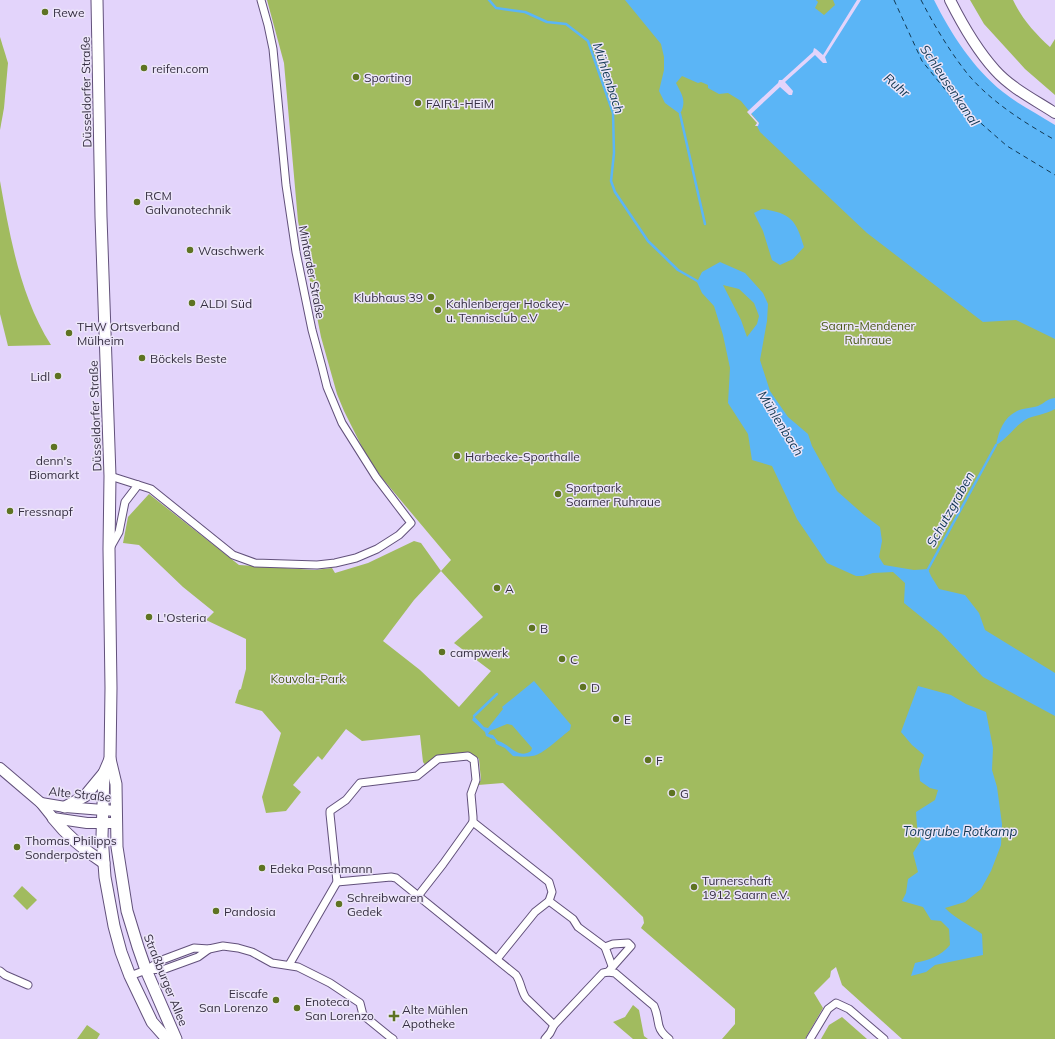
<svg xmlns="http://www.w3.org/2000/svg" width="1055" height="1039" font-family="Mulish,sans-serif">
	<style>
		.green { fill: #a1bb5f; fill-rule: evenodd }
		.water { fill: #5bb5f6; fill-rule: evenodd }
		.pier { fill: #e3d4fb }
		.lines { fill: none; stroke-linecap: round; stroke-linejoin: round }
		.stream { stroke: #5bb5f6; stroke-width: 2.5 }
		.ferry { stroke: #133953; stroke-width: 1; stroke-dasharray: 5 4; stroke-linecap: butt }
		.street-casing { stroke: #62517b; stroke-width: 9 }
		.secondary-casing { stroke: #62517b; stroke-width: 12 }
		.primary-casing { stroke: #62517b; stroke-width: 13 }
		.street { stroke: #fff; stroke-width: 7 }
		.secondary { stroke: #fff; stroke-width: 10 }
		.primary { stroke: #fff; stroke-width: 11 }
		.poi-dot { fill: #5e7322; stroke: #ece5f9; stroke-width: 1.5 }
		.labels { text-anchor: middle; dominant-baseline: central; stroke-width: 3; stroke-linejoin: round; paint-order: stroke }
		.poi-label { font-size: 12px; fill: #362f42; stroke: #ece5f9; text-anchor: start }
		.street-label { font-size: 12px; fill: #362f42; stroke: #ece5f9 }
		.park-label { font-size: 12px; fill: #495a15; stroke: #ece5f9 }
		.water-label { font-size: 13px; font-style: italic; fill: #133953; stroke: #ece5f9 }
	</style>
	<rect width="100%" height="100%" fill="#e3d4fb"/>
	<g class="green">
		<path d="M267,0H847L1055,210V1039H902L842,985L836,967L831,971L830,977L814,993L823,1008L805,1039H722L735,1024V1009L641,928L644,923L643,917L503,783L478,785L481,780L479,759L469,752L437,756L426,766L423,762L420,735L362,741L346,729L322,760L318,756L293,785L301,792L286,811L266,813L262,797L281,733L262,711L235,703L239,690L241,689L246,669V639L206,620L214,612L183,587L139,545L123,543L128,517L149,494L239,565L315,570L332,568L335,573L368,563L414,541L421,543L441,571L451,560L382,478L367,457L344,411L337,394L321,337L298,221L284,63ZM441,571L483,617L454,643L491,671L459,707L420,670L383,641L414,600Z"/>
		<path d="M970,0H1013C1022,19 1035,33 1050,47L1055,39V95L1025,69L984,24Z"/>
		<path d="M0,37L8,63L4,108L0,130Z"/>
		<path d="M0,181C10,237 20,296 51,345L8,346L0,314Z"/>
		<path d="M22,886L37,900L27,910L13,896Z"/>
		<path d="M633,1005L639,1010L644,1036L648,1039H633L613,1022L625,1017Z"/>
		<path d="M842,1017L867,1039H821L829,1025Z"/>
		<path d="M87,1025L100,1034L97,1039H77Z"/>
	</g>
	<g class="water">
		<path d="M625,0H816L818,2L815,8L824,15L835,5L833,0H934C951,34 973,68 1003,92C1019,105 1038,114 1055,125V339L1016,320L983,322L867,233L760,132L757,126L759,123L741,101L728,93L719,94L708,88V85L701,82L698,83L682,76L676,83C682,95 687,101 680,114L665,103L659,91L664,70V57L661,44Z"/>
		<path d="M762,209C791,213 796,220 804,247L793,259L780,265L772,260L763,231L754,213Z"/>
		<path d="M720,262L745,273L763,293L768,304L767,321L760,360L770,391L788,417L808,434L812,446L837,491L864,515L880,527L882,541L879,557L884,565L914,570L928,569L931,576L939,589L965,595L979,613L985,630L1055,673V716L983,677L941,633L904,603L905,583L893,572L873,573L863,576H856L827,563L797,519L772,466L752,460L748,434L728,403L730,368L723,335L714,306L702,293L697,282L702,272ZM723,285L739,289L754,303L759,316L757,324L747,337L741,320Z"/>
		<path d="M1055,398V409C1045,415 1033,415 1025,420C1014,427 1007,439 996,445C999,431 1003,418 1017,411C1023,408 1031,408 1038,406C1045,403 1046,399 1055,398Z"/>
		<path d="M534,681L571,725L570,730C562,736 544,753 536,755C532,757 518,757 513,756L505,748L496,744L495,740L486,736L485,732L472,720L474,716L484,727L488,728L503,709L502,707ZM507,724L512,725L532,748L531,751C518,760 510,744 498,741L493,735L488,734L490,731Z"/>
		<path d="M918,686L951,695L966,704L986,712L993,748L992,770L997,787L1002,824L1001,845L991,871L981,889L965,902L945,908C956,919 970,925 982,934L983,955L935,965L926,972L911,976L915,963C929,960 941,956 950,945L949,929L941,921L931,920L923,907L902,901L906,893L908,879L918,872L913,853L921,840L917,826L916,812L935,800L938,790L930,788L920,781L919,770L924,755L912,745L901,732Z"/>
	</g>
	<path class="pier" d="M857,0H861L825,57L827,63H823L815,55L785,82L793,91L792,95H789L780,87L751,114L759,123L758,126H755L757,123L747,112L778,83L779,80H782L813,52L814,48L816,49L823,55Z"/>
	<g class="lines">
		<g class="stream">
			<path d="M489,0L496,8L525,12L547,22L566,24L588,41L613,113L614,153L611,181L615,192L648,241L678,270L699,282"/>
			<path d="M680,114L705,224"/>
			<path d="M927,571L996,445"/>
			<path d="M474,716L497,694"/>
		</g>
		<g class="ferry">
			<path d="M894,0L922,61L952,98L1007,146L1055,175"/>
			<path d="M921,0C933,23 947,47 963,68C985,98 1023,122 1055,140"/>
		</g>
		<defs>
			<g id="street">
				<path d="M110,476L151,489L233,555L255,563L317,565L335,563L356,558L377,549L399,535L411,523L376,477L342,423L327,387L322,367L312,330L296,252L286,185L273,49L268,25L261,0"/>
				<path d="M110,548L119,532L125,502L138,485"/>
				<path d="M337,882L391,877L396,878L516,975C521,982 521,991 526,998L554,1025"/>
				<path d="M418,896L443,864L473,822"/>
				<path d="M497,959L535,912L549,901"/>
				<path d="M289,965L337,882L330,814V811L346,800L360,783L417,776L438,759L468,756L474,760L476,780L471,794L473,817V822L549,882L552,892L549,901L573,919L578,927L605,947L612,966"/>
				<path d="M146,970L165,969L198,957L209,949"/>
				<path d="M0,971L5,975L28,985"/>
				<path d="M608,972L615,973L654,1006C661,1022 654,1027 669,1039"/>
				<path d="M130,976L146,970L162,960L194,948L209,949L223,946L238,948L252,952L272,963L298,967L330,983L360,1003L363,1015L390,1037L393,1039"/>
				<path d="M545,1039L550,1033L554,1025L603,973L608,972L631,946L628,943L613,944L605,947"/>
				<path d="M810,1039L828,1009L836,1003L849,1009L884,1039"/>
			</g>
			<g id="secondary">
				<path d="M950,0C962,24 977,50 995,70C1011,88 1035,100 1055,113"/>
				<path d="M0,768L41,803L53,818L87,823H117"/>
				<path d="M41,803L65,807L116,811"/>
			</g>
			<g id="primary">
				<path d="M97,0L101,217L110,476L109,549L111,688L110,759L116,784L117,847L127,911L138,947L146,970L176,1039"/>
				<path d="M110,759L104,773L102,836L105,877L114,926L121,952L130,976L152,1022L167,1039"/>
				<path d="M65,807L85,796L104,773"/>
				<path d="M53,818C68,837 84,850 104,863"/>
			</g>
		</defs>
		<use href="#street" class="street-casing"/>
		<use href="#secondary" class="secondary-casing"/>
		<use href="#primary" class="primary-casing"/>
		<use href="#street" class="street"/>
		<use href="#secondary" class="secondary"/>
		<use href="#primary" class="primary"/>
	</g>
	<g class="poi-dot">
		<circle cx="45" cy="12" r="4"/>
		<circle cx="144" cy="68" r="4"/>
		<circle cx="356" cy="77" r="4"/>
		<circle cx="418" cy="103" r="4"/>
		<circle cx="137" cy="202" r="4"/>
		<circle cx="190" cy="250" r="4"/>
		<circle cx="431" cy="297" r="4"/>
		<circle cx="192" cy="303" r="4"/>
		<circle cx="438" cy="310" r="4"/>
		<circle cx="69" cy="333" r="4"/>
		<circle cx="142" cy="358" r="4"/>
		<circle cx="58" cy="376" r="4"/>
		<circle cx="54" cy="447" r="4"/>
		<circle cx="457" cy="456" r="4"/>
		<circle cx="558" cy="494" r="4"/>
		<circle cx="10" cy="511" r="4"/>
		<circle cx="497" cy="588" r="4"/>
		<circle cx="149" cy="617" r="4"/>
		<circle cx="532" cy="628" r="4"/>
		<circle cx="442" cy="652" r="4"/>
		<circle cx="562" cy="659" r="4"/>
		<circle cx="583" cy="687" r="4"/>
		<circle cx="616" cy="719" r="4"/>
		<circle cx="648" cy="760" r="4"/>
		<circle cx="672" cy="793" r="4"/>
		<circle cx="17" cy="847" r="4"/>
		<circle cx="262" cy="868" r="4"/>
		<circle cx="694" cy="887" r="4"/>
		<circle cx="339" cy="904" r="4"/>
		<circle cx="216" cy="911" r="4"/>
		<circle cx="276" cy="1000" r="4"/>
		<circle cx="297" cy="1008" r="4"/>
		<path d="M392 1010h4v4h4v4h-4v4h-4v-4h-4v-4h4z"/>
	</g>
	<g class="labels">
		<g class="poi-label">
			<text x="53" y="12">Rewe</text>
			<text x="152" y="68">reifen.com</text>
			<text x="364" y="77">Sporting</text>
			<text x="426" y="103">FAIR1-HEiM</text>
			<text x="145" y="195">RCM<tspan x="145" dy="14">Galvanotechnik</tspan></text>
			<text x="198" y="250">Waschwerk</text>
			<text x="423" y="297" text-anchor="end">Klubhaus 39</text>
			<text x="200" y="303">ALDI Süd</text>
			<text x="446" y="303">Kahlenberger Hockey-<tspan x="446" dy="14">u. Tennisclub e.V</tspan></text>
			<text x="77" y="326">THW Ortsverband<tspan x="77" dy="14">Mülheim</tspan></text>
			<text x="150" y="358">Böckels Beste</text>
			<text x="50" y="376" text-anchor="end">Lidl</text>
			<text x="465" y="456">Harbecke-Sporthalle</text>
			<text x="54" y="460" text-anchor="middle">denn's<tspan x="54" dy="14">Biomarkt</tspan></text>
			<text x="566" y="487">Sportpark<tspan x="566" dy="14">Saarner Ruhraue</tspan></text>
			<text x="18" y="511">Fressnapf</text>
			<text x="505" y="588">A</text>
			<text x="157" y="617">L'Osteria</text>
			<text x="540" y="628">B</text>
			<text x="450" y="652">campwerk</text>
			<text x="570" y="659">C</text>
			<text x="591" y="687">D</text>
			<text x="624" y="719">E</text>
			<text x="656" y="760">F</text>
			<text x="680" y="793">G</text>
			<text x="25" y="840">Thomas Philipps<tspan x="25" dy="14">Sonderposten</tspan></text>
			<text x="270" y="868">Edeka Paschmann</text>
			<text x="702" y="880">Turnerschaft<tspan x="702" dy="14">1912 Saarn e.V.</tspan></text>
			<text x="347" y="897">Schreibwaren<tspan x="347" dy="14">Gedek</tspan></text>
			<text x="224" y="911">Pandosia</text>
			<text x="268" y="993" text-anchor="end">Eiscafe<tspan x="268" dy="14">San Lorenzo</tspan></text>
			<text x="305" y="1001">Enoteca<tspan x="305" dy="14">San Lorenzo</tspan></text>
			<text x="402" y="1009">Alte Mühlen<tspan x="402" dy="14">Apotheke</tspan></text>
		</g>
		<g class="street-label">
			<text transform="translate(86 92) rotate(-91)">Düsseldorfer Straße</text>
			<text transform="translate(312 272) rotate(79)">Mintarder Straße</text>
			<text transform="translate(95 416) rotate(-92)">Düsseldorfer Straße</text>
			<text transform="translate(80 794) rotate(6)">Alte Straße</text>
			<text transform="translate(166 980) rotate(68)">Straßburger Allee</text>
		</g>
		<g class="park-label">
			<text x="868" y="325">Saarn-Mendener<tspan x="868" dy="14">Ruhraue</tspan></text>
			<text x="308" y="678">Kouvola-Park</text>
		</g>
		<g class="water-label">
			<text transform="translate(609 78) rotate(72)">Mühlenbach</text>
			<text transform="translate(897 85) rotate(40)">Ruhr</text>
			<text transform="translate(950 85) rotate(56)">Schleusenkanal</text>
			<text transform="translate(781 423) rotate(58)">Mühlenbach</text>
			<text transform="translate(950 509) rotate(-61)">Schutzgraben</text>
			<text x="960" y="831">Tongrube Rotkamp</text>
		</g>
	</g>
</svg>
